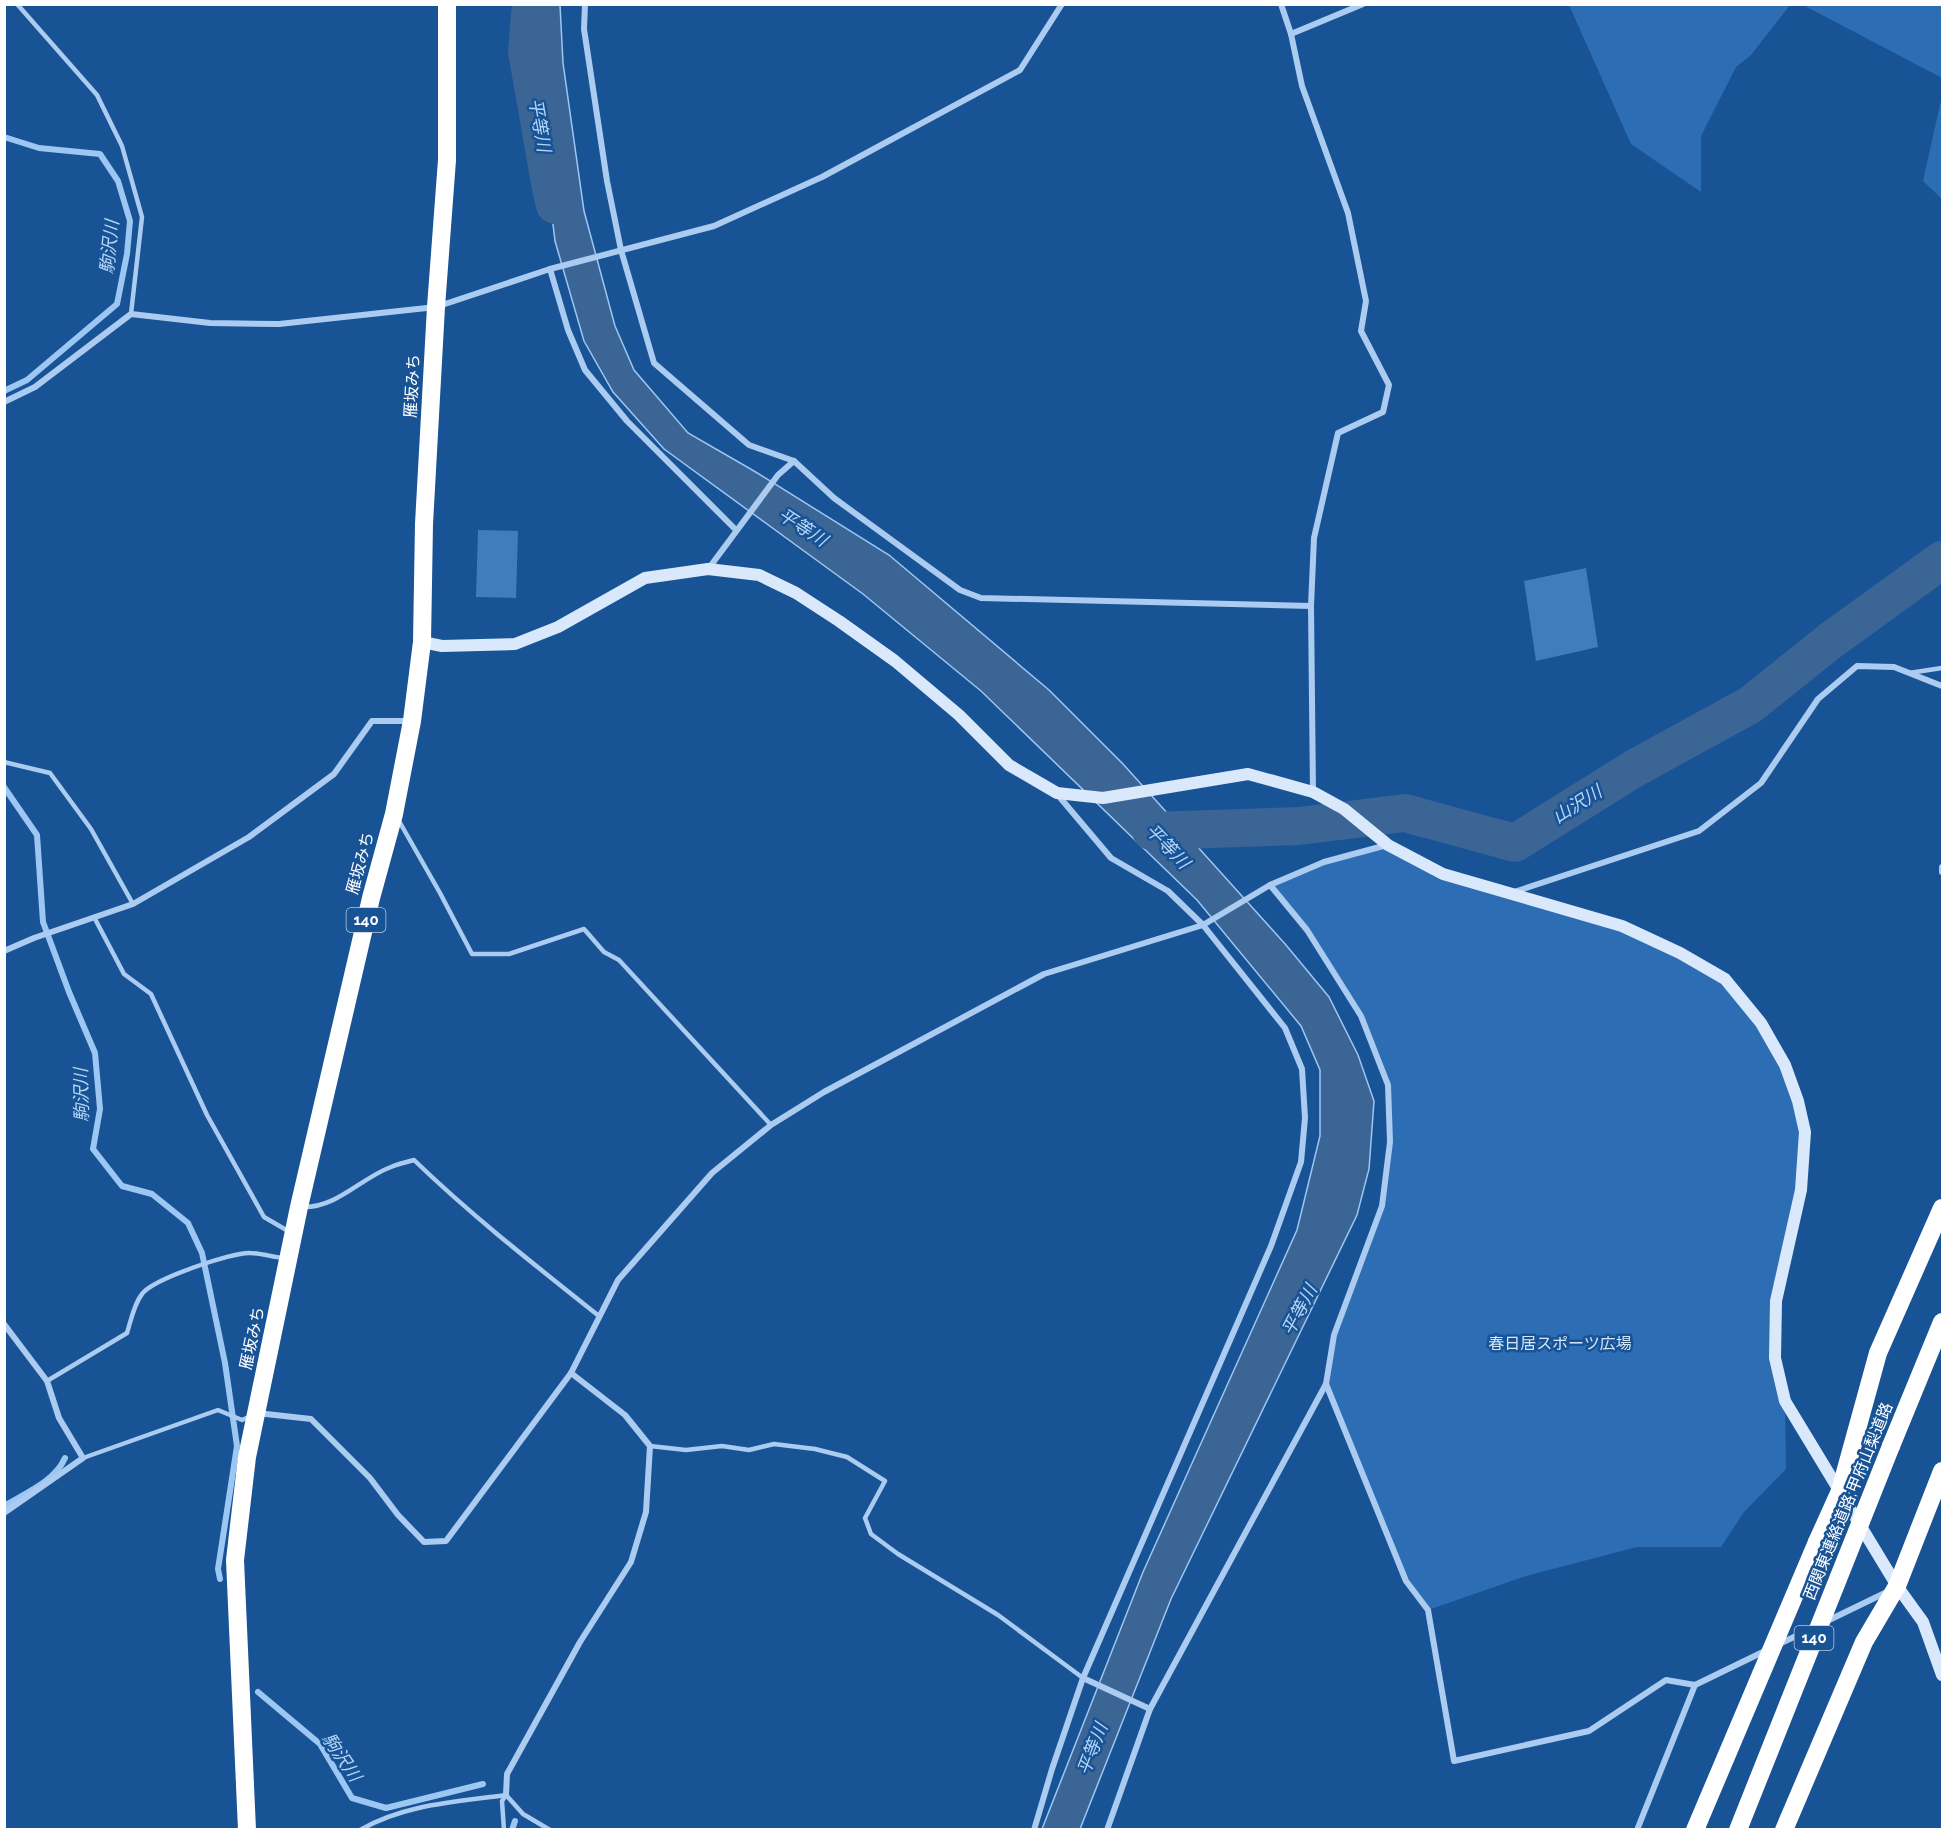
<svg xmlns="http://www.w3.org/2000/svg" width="1947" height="1834" font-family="Raleway,'Noto Sans JP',sans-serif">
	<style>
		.green { fill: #2c6db4 }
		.water { fill: #3b6595; stroke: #9dc7f3; stroke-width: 1.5 }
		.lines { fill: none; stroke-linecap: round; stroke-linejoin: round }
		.stream { stroke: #9dc7f3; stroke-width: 6 }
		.river { stroke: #3b6595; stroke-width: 38 }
		.building { fill: #417cbd }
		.lane { stroke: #abccf0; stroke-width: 4.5 }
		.street { stroke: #abccf0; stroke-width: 6 }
		.secondary { stroke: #d9e9fb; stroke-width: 12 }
		.highway { stroke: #fff; stroke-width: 18 }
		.highway-bridge { stroke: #fff; stroke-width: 18 }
		.labels { text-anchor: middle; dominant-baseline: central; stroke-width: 5; stroke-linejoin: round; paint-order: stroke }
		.shield { fill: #185396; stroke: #bacbe0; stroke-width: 1.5 }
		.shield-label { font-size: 15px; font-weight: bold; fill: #fff }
		.street-label { font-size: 16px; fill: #fff; stroke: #185396 }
		.park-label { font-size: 16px; fill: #d2e6fb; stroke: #185396 }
		.water-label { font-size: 18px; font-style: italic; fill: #b7d6f7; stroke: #185396 }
	</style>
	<rect width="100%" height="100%" fill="#185396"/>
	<g class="green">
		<path d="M1569,5H1790L1751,55L1736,67L1701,136V192L1631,144Z"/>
		<path d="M1803,5H1942V78Z"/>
		<path d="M1942,96V199L1923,181Z"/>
		<path d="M1388,845L1443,874L1622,926L1725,979L1785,1065L1805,1132L1776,1329L1785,1401L1786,1469L1744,1512L1721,1547H1637L1526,1576L1428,1610L1406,1581L1326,1384L1334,1335L1382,1206L1390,1142L1388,1085L1361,1016L1307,930L1270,885L1324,862Z"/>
	</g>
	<path class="water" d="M532,5H560L563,63L584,211L615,326L634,370L688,433L754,471L889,555L1049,690L1123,764L1286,945L1329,997L1358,1055L1374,1101L1369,1169L1357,1215L1171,1599L1080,1829H1042L1143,1572L1297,1230L1320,1136V1070L1301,1026L1197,900L981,691L863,594L664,449L613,392L584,341L555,241L533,56Z"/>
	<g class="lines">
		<g class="stream">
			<path d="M4,137L39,148L100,154L118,181L130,221L127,254L117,304L27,380L4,391"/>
			<path d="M4,787L37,835L43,922L69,992L95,1053L100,1109L93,1149L122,1186L152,1194L188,1223L202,1253L225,1363L237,1446L218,1569L220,1579"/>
			<path d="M4,1506C26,1493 55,1481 65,1458"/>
			<path d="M258,1692L320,1744L352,1798L386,1808L483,1784"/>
			<path d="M512,1830L515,1821"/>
		</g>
		<g class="river">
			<path d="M531,4L527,51L550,183L555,205"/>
			<path d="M1151,831L1299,826L1405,813L1515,843L1635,768L1750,705L1830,641L1942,560"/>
		</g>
	</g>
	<g class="building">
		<path d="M478,530L518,531L516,598L476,597Z"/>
		<path d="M1586,568L1598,647L1536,661L1524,581Z"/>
	</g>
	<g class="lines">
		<g class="lane">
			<path d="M17,4L97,95L122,146L142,217L131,314"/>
			<path d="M1909,673L1942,668"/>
			<path d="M4,762L50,773L91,829L133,904"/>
			<path d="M399,821L440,893L472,954H509L584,929L604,952L619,960L771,1125"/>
			<path d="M94,917L124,974L151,994L207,1115L264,1217L288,1231"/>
			<path d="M304,1207C338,1207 361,1178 391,1167C398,1164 406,1162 414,1160C472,1216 536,1266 599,1316"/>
			<path d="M47,1381L127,1333C131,1320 134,1304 142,1294C153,1279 232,1252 250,1253C261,1253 272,1257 283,1258"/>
			<path d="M650,1446L686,1450L722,1446L749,1450L774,1444L815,1449L847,1457L885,1481L865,1518L871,1534L898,1554L998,1615L1083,1678"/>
			<path d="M83,1458L218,1410L242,1420L251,1416"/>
			<path d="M506,1795L523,1814L550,1830"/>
			<path d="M360,1830C405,1804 456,1802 506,1795"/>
			<path d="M504,1830L502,1801L506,1795"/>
		</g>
		<g class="street">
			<path d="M585,4L584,29L607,181L621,250L654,363L749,445L794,461L834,498L960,590L981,598L1311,606"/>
			<path d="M1281,4L1291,34L1302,86L1348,213L1366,301L1361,331L1389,385L1383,412L1338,433L1314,538L1311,606L1313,792"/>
			<path d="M1291,34L1363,4"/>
			<path d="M550,269L568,330L585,370L627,421L736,530"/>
			<path d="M4,402L35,387L131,314L210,323L279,324L436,307L550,269L714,226L822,177L1020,70L1062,4"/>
			<path d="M709,568L778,475L794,461"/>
			<path d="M1942,867V872"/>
			<path d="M1270,885L1307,930L1361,1016L1388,1085L1390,1142L1382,1206L1334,1335L1326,1384L1406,1581L1428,1610L1454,1761L1589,1731L1666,1680L1695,1685L1767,1650"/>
			<path d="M1514,892L1699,831L1761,783L1818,699L1857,666L1894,667L1942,686"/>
			<path d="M4,951L34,938L133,904L249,837L334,774L372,721H411"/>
			<path d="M4,1324L47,1381L59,1418L83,1458L4,1513"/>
			<path d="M257,1413L311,1419L370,1478L398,1515L424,1542L446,1541L571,1373L618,1280L712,1173L771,1125L824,1092L1044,974L1203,925L1270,885L1324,862L1387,845"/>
			<path d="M1825,1622L1889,1591"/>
			<path d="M1779,1644L1813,1628"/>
			<path d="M1083,1678L1150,1709"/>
			<path d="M506,1795L507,1774L580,1642L631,1562L646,1512L650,1446L625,1415L571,1373"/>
			<path d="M1034,1830L1052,1769L1083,1678L1271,1246L1301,1162L1305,1118L1302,1069L1285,1028L1203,925L1168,891L1111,858L1057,794"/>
			<path d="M1107,1830L1150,1709L1326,1384"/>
			<path d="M1637,1830L1695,1685"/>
		</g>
		<path class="secondary" d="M422,642L442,646L515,644L558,627L645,578L708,569L759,575L796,593L839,621L895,661L959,715L1009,765L1057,793L1103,798L1248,774L1313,792L1344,809L1388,845L1443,874L1622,926L1680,953L1725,979L1761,1023L1785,1065L1798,1101L1805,1132L1801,1190L1776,1301L1775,1358L1785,1401L1897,1586L1923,1622L1942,1675"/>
		<g class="highway">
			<path d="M1891,1446L1942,1322"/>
			<path d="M1817,1542L1840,1491L1878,1353L1942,1208"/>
			<path d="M247,1830L235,1560L247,1457L299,1207L371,898L394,814L412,721L422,642L424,524L436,307L447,160V4"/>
			<path d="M1784,1830L1864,1642L1897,1586L1942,1471"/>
		</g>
		<g class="highway-bridge">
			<path d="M1695,1830L1817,1542"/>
			<path d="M1738,1830L1891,1446"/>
		</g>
	</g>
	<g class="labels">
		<g class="shield">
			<rect x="346.5" y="908" width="39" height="24" rx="4.5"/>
			<rect x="1794.5" y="1626" width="39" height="24" rx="4.5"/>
		</g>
		<g class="shield-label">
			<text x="366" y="920">140</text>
			<text x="1814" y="1638">140</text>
		</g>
		<g class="street-label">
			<text transform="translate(412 386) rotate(-87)">雁坂みち</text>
			<text transform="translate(360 863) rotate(-75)">雁坂みち</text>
			<text transform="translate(252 1338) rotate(-78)">雁坂みち</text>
			<text transform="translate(1848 1501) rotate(-68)">西関東連絡道路;甲府山梨道路</text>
		</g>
		<g class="park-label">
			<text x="1560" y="1343">春日居スポーツ広場</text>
		</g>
		<g class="water-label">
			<text transform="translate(540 125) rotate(80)">平等川</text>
			<text transform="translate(109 247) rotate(-84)">駒沢川</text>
			<text transform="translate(803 527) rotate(33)">平等川</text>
			<text transform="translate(1577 804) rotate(-32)">山沢川</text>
			<text transform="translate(1168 846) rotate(46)">平等川</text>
			<text transform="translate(81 1095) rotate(-91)">駒沢川</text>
			<text transform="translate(1299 1310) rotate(-62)">平等川</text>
			<text transform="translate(1092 1749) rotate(-69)">平等川</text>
			<text transform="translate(342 1757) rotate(56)">駒沢川</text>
		</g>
	</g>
	<rect width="1947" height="1834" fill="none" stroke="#ffffff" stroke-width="12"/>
</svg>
